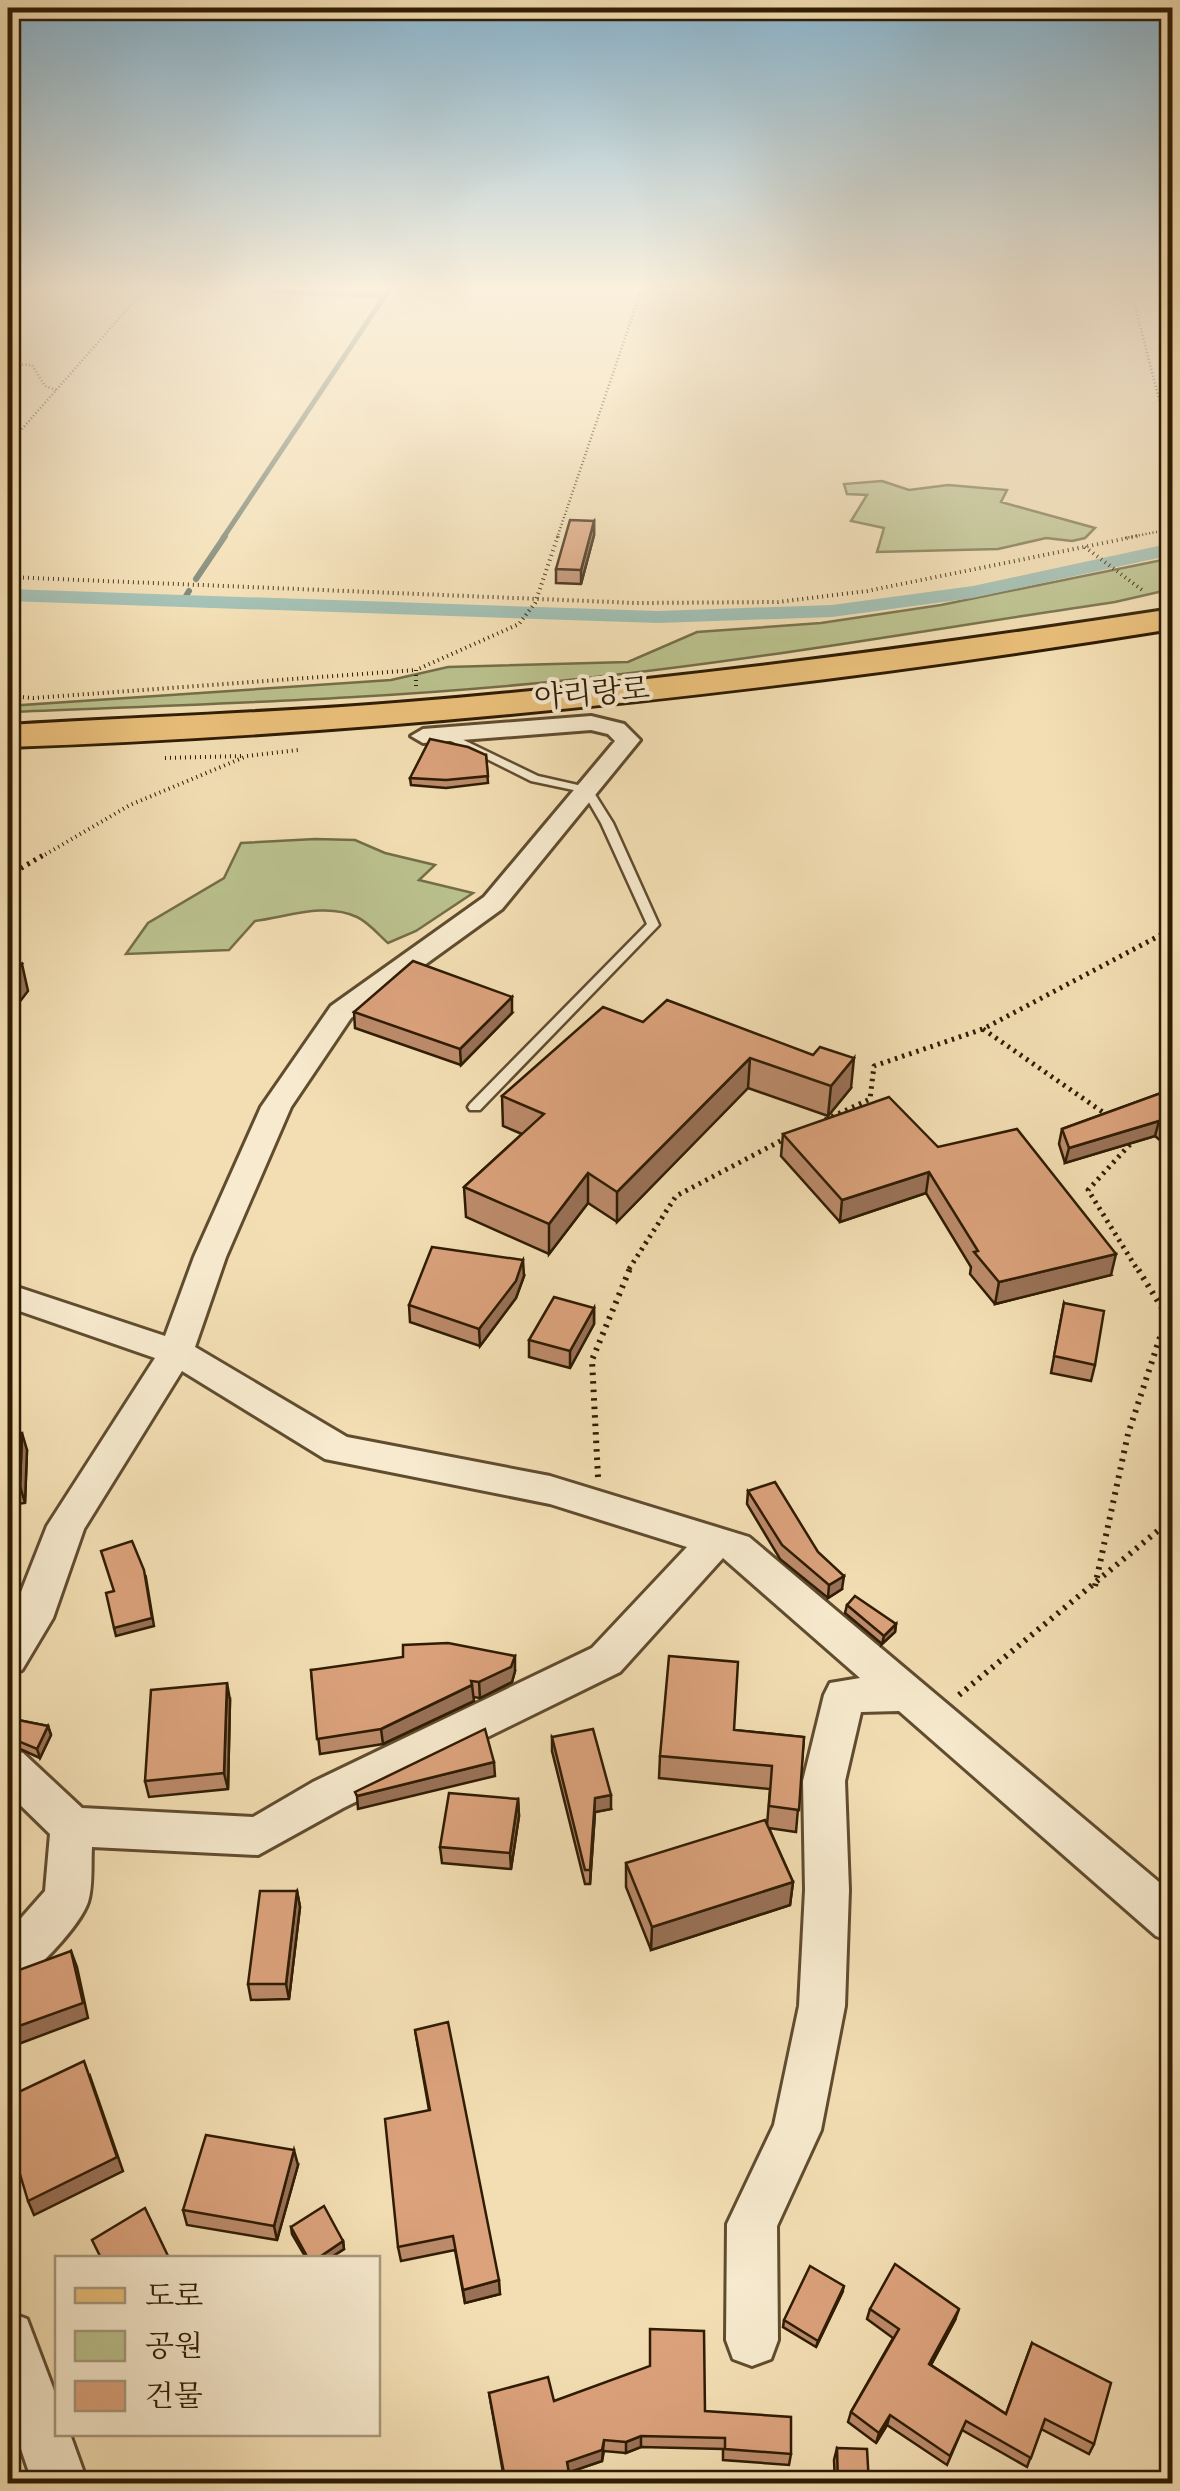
<svg xmlns="http://www.w3.org/2000/svg" width="1180" height="2491" font-family="'IM FELL English','Noto Serif KR',serif">
	<style>
		.green { fill: #bac18d; stroke: #746e48; stroke-width: 2.5 }
		.lines { fill: none; stroke-linecap: round; stroke-linejoin: round }
		.stream-far1 { stroke: #707c6b; stroke-width: 5 }
		.stream { stroke: #707c6b; stroke-width: 6 }
		.canal { fill: #9bbcb1; fill-rule: evenodd }
		.lane-casing { stroke: #604c2f; stroke-width: 5 }
		.street-casing { stroke: #604c2f; stroke-width: 6 }
		.primary-casing { stroke: #2f1c03; stroke-width: 6 }
		.path-far3 { stroke: #2f1c03; stroke-width: 2.5; stroke-dasharray: 1 2.5; stroke-linecap: butt }
		.path-far2 { stroke: #2f1c03; stroke-width: 4; stroke-dasharray: 1 4; stroke-linecap: butt }
		.path-far1 { stroke: #2f1c03; stroke-width: 5; stroke-dasharray: 2.5 5; stroke-linecap: butt }
		.path { stroke: #2f1c03; stroke-width: 6; stroke-dasharray: 2.5 6; stroke-linecap: butt }
		.lane { fill: #f7eace; fill-rule: evenodd }
		.street { fill: #f7eace; fill-rule: evenodd }
		.primary { fill: #eabf7a; fill-rule: evenodd }
		.wall { fill: #bc8b6b; stroke: #2f1c03; stroke-width: 2.5 }
		.shaded-wall { fill: #997157; stroke: #2f1c03; stroke-width: 2.5 }
		.building { fill: #dba27c; stroke: #2f1c03; stroke-width: 2.5 }
		.labels { text-anchor: middle; dominant-baseline: central; stroke-width: 8; stroke-linejoin: round; paint-order: stroke }
		.far-street-label { font-size: 30px; fill: #2f1c03; stroke: #f7eace }
	</style>
	<rect width="100%" height="100%" fill="#f3deb3"/>
	<filter id="stains"><feTurbulence type="fractalNoise" baseFrequency=".002" numOctaves="4"/><feColorMatrix values="0 0 0 0 .2 0 0 0 0 .09 0 0 0 0 .02 0 0 0 .5 -.17"/></filter>
	<radialGradient id="worn" r=".72"><stop offset=".6" stop-color="#630" stop-opacity="0"/><stop offset="1" stop-color="#630" stop-opacity=".3"/></radialGradient>
	<g class="green">
		<path d="M882,481L909,490L948,485L1007,490L1001,502L1095,528L1085,538L1072,541L1046,538L998,549L877,552L884,528L851,521L867,495L847,494L844,484Z"/>
		<path d="M1172,558V589L1115,602C945,627 776,657 605,676C407,699 207,704 8,712V706L391,680L448,667L628,662L697,632L821,623L941,605Z"/>
		<path d="M315,839L355,840L385,853L435,865L419,880L473,893L416,931L388,943C379,935 368,922 357,917C325,902 287,917 255,921L229,950L126,954L148,923L224,878L241,843Z"/>
	</g>
	<g class="lines">
		<g class="stream-far1">
			<path d="M268,291L384,296"/>
			<path d="M223,538L388,291"/>
		</g>
		<g class="stream">
			<path d="M196,579L225,536"/>
			<path d="M183,601L189,591"/>
		</g>
		<path class="canal" d="M1172,543V555L973,598L832,617L658,623L8,601V589L658,611L832,605L973,586Z"/>
		<defs>
			<path id="lane" d="M445,731L538,776L591,788L613,823L659,925L480,1110H470L468,1107L470,1104L647,924L601,823L583,792L531,781L441,736L440,734Z"/>
			<g id="street">
				<path d="M591,716L624,724L640,740L502,909L351,1018L291,1107L226,1257L195,1347L347,1437L550,1476L749,1537L1172,1893V1942L1156,1936L899,1711L861,1712L845,1781L849,1890L845,2006L821,2130L777,2226L778,2340L771,2359L752,2366L733,2359L726,2340L727,2224L774,2125L799,2006L805,1890L803,1781L824,1695L830,1683L860,1678L723,1558L620,1672L343,1808L258,1855L92,1847C91,1864 93,1886 88,1902C80,1926 30,1980 8,1987V1933L45,1891L50,1834L8,1793V1748L23,1753L82,1808L253,1817L313,1782L592,1648L687,1547L550,1504L325,1459L182,1371L84,1529L53,1618L22,1670L8,1674V1625L47,1526L155,1358L8,1307V1284L165,1336L194,1257L261,1107L331,1006L484,897L615,741L608,734L591,730L423,743L411,736L423,729Z"/>
				<path d="M8,2312L27,2319L58,2401V2434H70L88,2484H33L8,2411Z"/>
			</g>
			<path id="primary" d="M1172,609V629C786,691 398,733 8,747V725C141,717 275,713 408,702C664,681 918,648 1172,609Z"/>
		</defs>
		<use href="#lane" class="lane-casing"/>
		<use href="#street" class="street-casing"/>
		<use href="#primary" class="primary-casing"/>
		<g class="path-far3">
			<path d="M1131,291L1172,449"/>
			<path d="M8,364L32,365L45,386L56,390"/>
			<path d="M8,445L143,291"/>
			<path d="M557,538L641,291"/>
			<path d="M1125,538L1172,529"/>
		</g>
		<g class="path-far2">
			<path d="M1085,547L1142,590"/>
			<path d="M8,577L636,603L778,602L867,591L1138,536"/>
			<path d="M416,686V670L519,624L535,603L558,536"/>
			<path d="M8,696L33,698L416,670"/>
			<path d="M165,758L244,756"/>
			<path d="M41,857L130,805L247,756L298,750"/>
		</g>
		<g class="path-far1">
			<path d="M8,876L45,854"/>
			<path d="M983,1029L1107,1115"/>
			<path d="M825,1120L870,1099L874,1066L983,1029L1172,929"/>
			<path d="M1135,1139L1088,1190L1137,1269"/>
			<path d="M629,1269L676,1196L788,1137"/>
		</g>
		<g class="path">
			<path d="M598,1477L592,1360L631,1266"/>
			<path d="M1095,1586L1128,1434L1167,1316L1136,1266"/>
			<path d="M959,1695L1172,1519"/>
		</g>
		<use href="#lane" class="lane"/>
		<use href="#street" class="street"/>
		<use href="#primary" class="primary"/>
	</g>
	<g class="wall">
		<path d="M594,521V535L581,584L556,583V569Z"/>
		<path d="M486,755L488,783L446,788L411,785L410,778Z"/>
		<path d="M354,1012L512,1013L461,1065L355,1028Z"/>
		<path d="M643,1022L851,1088L828,1116L748,1088L617,1222L588,1203L549,1254L466,1217L464,1187L522,1134L503,1126L502,1096Z"/>
		<path d="M1172,1089V1146L1168,1147L1155,1136L1065,1163L1059,1144L1062,1129Z"/>
		<path d="M783,1134L938,1147L1111,1275L995,1304L970,1274L971,1267L926,1193L840,1222L781,1156Z"/>
		<path d="M524,1276L516,1298L480,1346L410,1322L409,1305Z"/>
		<path d="M1064,1303L1095,1365L1091,1381L1051,1373Z"/>
		<path d="M594,1308V1324L570,1368L529,1357V1340Z"/>
		<path d="M8,1435L27,1450L25,1503L8,1505Z"/>
		<path d="M748,1491L842,1589L828,1598L780,1559L747,1504Z"/>
		<path d="M847,1605L896,1624L895,1632L882,1644L845,1613Z"/>
		<path d="M311,1670L515,1671L512,1682L480,1698L473,1697L474,1701L383,1744L320,1754Z"/>
		<path d="M230,1700L228,1789L149,1797L145,1781Z"/>
		<path d="M8,1718L48,1726L51,1735L40,1758L9,1744L8,1746Z"/>
		<path d="M734,1730L804,1737L796,1832L769,1828L793,1882L790,1905L651,1950L626,1887V1863L767,1825L770,1789L659,1778L660,1756Z"/>
		<path d="M552,1737L611,1809L595,1812L590,1884H585L552,1751Z"/>
		<path d="M518,1799L519,1816L511,1869L442,1863L440,1847Z"/>
		<path d="M297,1891L300,1907L289,1999L251,2000L248,1984Z"/>
		<path d="M415,2030L500,2294L465,2303L455,2250L401,2261L398,2247L429,2110Z"/>
		<path d="M298,2165L277,2240L187,2225L183,2210Z"/>
		<path d="M291,2227L343,2241L344,2249L330,2258H306L292,2234Z"/>
		<path d="M842,2293L816,2347L783,2327L784,2320Z"/>
		<path d="M870,2309L955,2320L931,2365L1006,2414L1032,2343L1094,2444L1089,2454L1041,2429L1027,2467L962,2430L947,2465L887,2425L876,2443L848,2422L851,2412L893,2338L867,2319Z"/>
		<path d="M489,2393L554,2401L705,2411L791,2454L789,2465L723,2460V2449L641,2447L626,2453L604,2451L602,2461L569,2472L571,2484H505Z"/>
		<path d="M837,2448L869,2484H835L834,2460Z"/>
	</g>
	<g class="shaded-wall">
		<path d="M594,521V535L581,584V570Z"/>
		<path d="M22,964L28,991L8,1017V981Z"/>
		<path d="M512,997V1013L461,1065L460,1049Z"/>
		<path d="M750,1058L748,1088L617,1222V1192Z"/>
		<path d="M854,1058L851,1088L828,1116L831,1086Z"/>
		<path d="M1159,1121L1155,1136L1065,1163L1069,1148Z"/>
		<path d="M929,1172L926,1193L840,1222L842,1200Z"/>
		<path d="M588,1173V1203L549,1254V1224Z"/>
		<path d="M1116,1254L1111,1275L995,1304L999,1282Z"/>
		<path d="M523,1260L524,1276L516,1298L480,1346L479,1329Z"/>
		<path d="M8,1302L11,1316L8,1321Z"/>
		<path d="M594,1308V1324L570,1368V1351Z"/>
		<path d="M22,1433L27,1450L25,1503L20,1486Z"/>
		<path d="M844,1576L842,1589L828,1598L829,1585Z"/>
		<path d="M146,1578L154,1626L116,1636L114,1628Z"/>
		<path d="M896,1624L895,1632L882,1644L884,1636Z"/>
		<path d="M515,1656V1671L512,1682L480,1698L479,1682Z"/>
		<path d="M227,1683L230,1700L228,1789L224,1773Z"/>
		<path d="M472,1685L474,1701L383,1744L381,1729Z"/>
		<path d="M48,1726L51,1735L40,1758L37,1749Z"/>
		<path d="M494,1762L495,1776L358,1809L357,1796Z"/>
		<path d="M611,1795V1809L595,1812L590,1884L595,1798Z"/>
		<path d="M518,1799L519,1816L511,1869L510,1853Z"/>
		<path d="M793,1882L790,1905L651,1950L652,1927Z"/>
		<path d="M297,1891L300,1907L289,1999L286,1984Z"/>
		<path d="M71,1951L77,1967L88,2018L13,2046L8,2030Z"/>
		<path d="M90,2076L123,2171L34,2215L28,2201Z"/>
		<path d="M294,2150L298,2165L277,2240L274,2226Z"/>
		<path d="M343,2241L344,2249L330,2258H318Z"/>
		<path d="M499,2280L500,2294L465,2303L463,2290Z"/>
		<path d="M844,2286L842,2293L816,2347L818,2341Z"/>
		<path d="M959,2309L955,2320L926,2374L929,2364Z"/>
		<path d="M890,2415L887,2425L876,2443L879,2433Z"/>
		<path d="M641,2436V2447L626,2453V2442Z"/>
		<path d="M604,2440L602,2461L567,2473V2462Z"/>
	</g>
	<g class="building">
		<path d="M570,520L594,521L581,570L556,569Z"/>
		<path d="M430,739L468,747L486,755L488,776L446,780L410,778Z"/>
		<path d="M413,961L512,997L460,1049L354,1012Z"/>
		<path d="M8,962L22,964L8,981Z"/>
		<path d="M667,1000L813,1055L820,1047L854,1058L831,1086L750,1058L617,1192L588,1173L549,1224L464,1187L544,1114L502,1096L603,1007L643,1022Z"/>
		<path d="M1172,1089V1132L1159,1121L1069,1148L1062,1129Z"/>
		<path d="M889,1097L938,1147L1017,1129L1116,1254L999,1282L974,1252L978,1251L929,1172L842,1200L783,1134Z"/>
		<path d="M432,1247L523,1260L516,1281L479,1329L409,1305Z"/>
		<path d="M554,1297L594,1308L570,1351L529,1340Z"/>
		<path d="M1064,1303L1104,1311L1095,1365L1054,1356Z"/>
		<path d="M22,1433L20,1486L8,1488V1435Z"/>
		<path d="M775,1482L818,1552L844,1576L829,1585L782,1545L748,1491Z"/>
		<path d="M132,1541L144,1570L152,1618L114,1628L106,1593L114,1591L101,1551Z"/>
		<path d="M855,1596L896,1624L884,1636L847,1605Z"/>
		<path d="M448,1643L515,1656L511,1667L479,1682L471,1681L472,1685L381,1729L317,1739L311,1670L403,1657V1645Z"/>
		<path d="M669,1656L738,1662L734,1730L804,1737L799,1810L769,1806L772,1766L660,1756Z"/>
		<path d="M227,1683L224,1773L145,1781L151,1690Z"/>
		<path d="M8,1718L48,1726L37,1749L8,1737Z"/>
		<path d="M485,1729L494,1762L357,1796L355,1792Z"/>
		<path d="M593,1729L611,1795L595,1798L590,1870H585L552,1737Z"/>
		<path d="M449,1793L518,1799L510,1853L440,1847Z"/>
		<path d="M765,1820L793,1882L652,1927L626,1863Z"/>
		<path d="M260,1891H297L286,1984H248Z"/>
		<path d="M71,1951L83,2003L8,2030V1974Z"/>
		<path d="M448,2022L499,2280L463,2290L453,2236L398,2247L385,2119L430,2110L415,2030Z"/>
		<path d="M84,2061L117,2157L28,2201L8,2134V2097Z"/>
		<path d="M206,2135L294,2150L274,2226L183,2210Z"/>
		<path d="M324,2206L343,2241L318,2258H308L291,2227Z"/>
		<path d="M145,2208L169,2258H101L92,2240Z"/>
		<path d="M895,2264L959,2309L929,2364L1006,2414L1032,2343L1111,2383L1094,2444L1045,2419L1031,2458L966,2421L950,2456L890,2415L879,2433L851,2412L899,2329L870,2309Z"/>
		<path d="M810,2266L844,2286L818,2341L784,2320Z"/>
		<path d="M650,2329L704,2331L705,2411L791,2417V2454L725,2449V2438L641,2436L626,2442L604,2440L602,2450L567,2462L571,2484H506L489,2393L548,2377L554,2401L650,2366Z"/>
		<path d="M837,2448L867,2449L869,2484H838Z"/>
	</g>
	<linearGradient id="sky" x2="0" y2="1"><stop stop-color="#89b7d2"/><stop offset="0.45" stop-color="#faf0dd"/><stop offset="1" stop-color="#faf0dd" stop-opacity="0"/></linearGradient>
	<rect width="1180" height="640" fill="url(#sky)"/>
	<g class="labels">
		<g class="far-street-label">
			<text transform="translate(592 695) rotate(-5)">아리랑로</text>
		</g>
	</g>
	<rect width="1180" height="2491" fill="none" stroke="#f3deb3" stroke-width="40"/>
	<rect x="10" y="10" width="1160" height="2471" fill="none" stroke="#2f1c03" stroke-width="5"/>
	<rect x="20" y="20" width="1140" height="2451" fill="none" stroke="#2f1c03" stroke-width="2.5"/>
	<rect x="55" y="2256" width="325" height="180" fill="#f7eace" stroke="#a7987d" stroke-width="2.5"/>
	<rect x="75" y="2288" width="50" height="15" fill="#eabf7a" stroke="#a7987d" stroke-width="2.5"/>
	<text x="145" y="2306" font-size="30" fill="#2f1c03">도로</text>
	<rect x="75" y="2331" width="50" height="30" fill="#bac18d" stroke="#a7987d" stroke-width="2.5"/>
	<text x="145" y="2356" font-size="30" fill="#2f1c03">공원</text>
	<rect x="75" y="2381" width="50" height="30" fill="#dba27c" stroke="#a7987d" stroke-width="2.5"/>
	<text x="145" y="2406" font-size="30" fill="#2f1c03">건물</text>
	<rect width="100%" height="100%" filter="url(#stains)"/>
	<rect width="100%" height="100%" fill="url(#worn)"/>
</svg>
